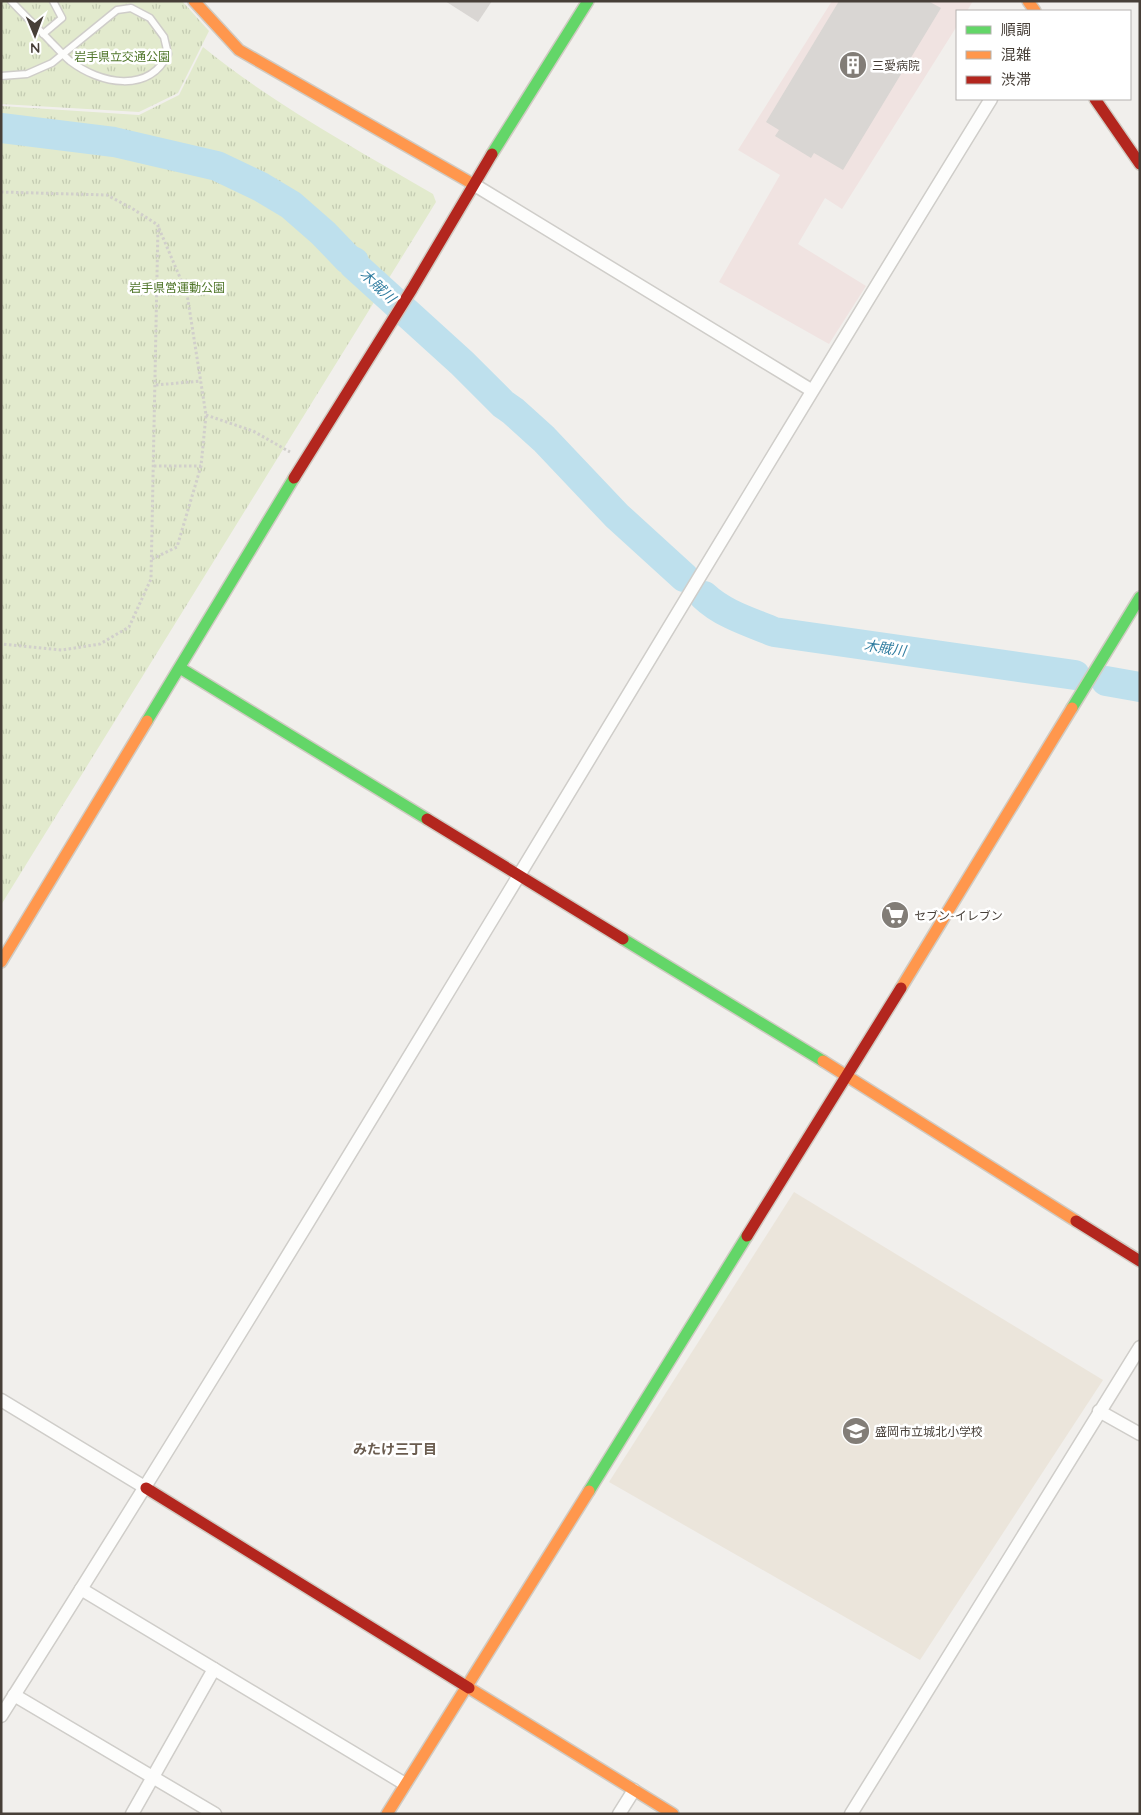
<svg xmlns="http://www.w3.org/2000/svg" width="1141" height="1815" font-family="Quicksand,'Noto Sans JP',sans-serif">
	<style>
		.education { fill: #ebe5db }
		.medical { fill: #f0e3e1 }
		.park { fill: url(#park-tufts) }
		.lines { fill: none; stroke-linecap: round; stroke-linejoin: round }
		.river { stroke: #bee0ed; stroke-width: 30 }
		.building { fill: #d9d6d3 }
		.lane-casing { stroke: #cfcdc9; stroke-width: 9 }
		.street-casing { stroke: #cfcdc9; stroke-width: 15 }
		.fast-casing { stroke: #d0cbc3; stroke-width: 14 }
		.slow-casing { stroke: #d0cbc3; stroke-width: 14 }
		.jam-casing { stroke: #d0cbc3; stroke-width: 14 }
		.path { stroke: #d1cfcb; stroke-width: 3; stroke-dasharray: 2.5 2.5; stroke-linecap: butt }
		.lane { stroke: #fdfdfc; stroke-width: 6 }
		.street { stroke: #fdfdfc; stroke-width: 12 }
		.fast { stroke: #63d668; stroke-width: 11 }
		.slow { stroke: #ff974d; stroke-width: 11 }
		.jam { stroke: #b3261e; stroke-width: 11 }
		.labels { text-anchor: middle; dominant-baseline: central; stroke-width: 5; stroke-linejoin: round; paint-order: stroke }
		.park-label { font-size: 12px; fill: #51772c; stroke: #fff }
		.poi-label { font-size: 12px; fill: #473f38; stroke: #fff; text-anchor: start }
		.water-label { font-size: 14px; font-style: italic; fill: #307da0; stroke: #fff }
		.neighbourhood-label { font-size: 14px; font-weight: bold; fill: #6a5c4f; stroke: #fff }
	</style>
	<defs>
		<pattern id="park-tufts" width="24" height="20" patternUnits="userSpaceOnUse" patternTransform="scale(1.25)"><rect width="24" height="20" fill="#e2eacd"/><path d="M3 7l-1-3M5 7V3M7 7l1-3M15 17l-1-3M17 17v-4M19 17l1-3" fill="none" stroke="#c3cab1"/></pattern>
	</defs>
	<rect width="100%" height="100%" fill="#f1efec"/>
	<path class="education" d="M794,1192L1103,1380L920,1660L609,1482Z"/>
	<path class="medical" d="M832,1H973L967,11H957V26L842,209L825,198L798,244L866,286L829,344L719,282L780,175L738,150Z"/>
	<g class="park">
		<path d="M1,1H182L209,31L178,93L139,112L1,104Z"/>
		<path d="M203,47C273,104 355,148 433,194L436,202L1,905V106L139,115L179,95Z"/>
	</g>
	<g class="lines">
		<g class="river">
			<path d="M1,128L114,142L217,166L261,187L291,205L323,233L348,259L354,262V265L462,363L503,404L513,411L544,439L617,516L684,577"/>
			<path d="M704,596C723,614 750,622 774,632L1075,675"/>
			<path d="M1106,681L1140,687"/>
		</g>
	</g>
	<g class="building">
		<path d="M445,1H492L478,22Z"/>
		<path d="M839,1H928L941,8L843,170L814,153L811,158L775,136L779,130L766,122Z"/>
	</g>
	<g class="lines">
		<defs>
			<g id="lane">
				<path d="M43,34L62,18L53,1"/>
				<path d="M1,76L27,74L52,63L117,10L131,8L150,18L164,37L168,54C149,94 100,84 70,61C63,55 57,48 51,42C38,28 24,15 11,1"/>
			</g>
			<g id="street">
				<path d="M473,184L811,390"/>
				<path d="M1,1400L146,1488"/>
				<path d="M1099,1411L1140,1434"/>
				<path d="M81,1589L405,1784"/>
				<path d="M14,1695L215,1814"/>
				<path d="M1,1716C340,1182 659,637 991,99"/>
				<path d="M132,1814L214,1669"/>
				<path d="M619,1814L634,1790"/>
				<path d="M851,1814L1140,1347"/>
			</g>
			<g id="fast">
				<path d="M492,154L588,1"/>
				<path d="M180,668L427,819"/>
				<path d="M1072,708L1140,597"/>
				<path d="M147,721L294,478"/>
				<path d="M623,939L823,1061"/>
				<path d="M589,1491L747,1236"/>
			</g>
			<g id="slow">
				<path d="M194,1L239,50L473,184"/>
				<path d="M1028,1L1035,11"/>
				<path d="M1,962L147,721"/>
				<path d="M901,988L1072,708"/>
				<path d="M823,1061L1076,1221"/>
				<path d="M469,1688L673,1814"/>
				<path d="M387,1814L589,1491"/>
			</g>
			<g id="jam">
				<path d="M1095,99L1140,164"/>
				<path d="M294,478L412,289L492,154"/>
				<path d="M427,819L623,939"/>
				<path d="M1076,1221L1140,1261"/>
				<path d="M747,1236L901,988"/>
				<path d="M146,1488L469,1688"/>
			</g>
		</defs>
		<use href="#lane" class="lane-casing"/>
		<use href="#street" class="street-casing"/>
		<use href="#fast" class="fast-casing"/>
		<use href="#slow" class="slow-casing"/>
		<use href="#jam" class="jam-casing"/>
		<g class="path">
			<path d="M1,192L107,195L133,209L158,225L151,579L129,627L100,644L62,650L1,644"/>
			<path d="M156,385L201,381"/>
			<path d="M206,415L253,431L290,452"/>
			<path d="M154,466H201"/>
			<path d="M152,559L177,547L201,466L206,415L187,294L158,226"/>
		</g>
		<use href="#lane" class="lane"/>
		<use href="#street" class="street"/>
		<use href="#fast" class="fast"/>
		<use href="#slow" class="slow"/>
		<use href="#jam" class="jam"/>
	</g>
	<defs>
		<symbol id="building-disc" viewBox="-11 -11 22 22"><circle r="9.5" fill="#827d77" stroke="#fff"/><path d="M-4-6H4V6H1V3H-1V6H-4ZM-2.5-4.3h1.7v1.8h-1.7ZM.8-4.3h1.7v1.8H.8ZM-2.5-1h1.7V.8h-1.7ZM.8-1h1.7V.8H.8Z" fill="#fff"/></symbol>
		<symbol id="supermarket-disc" viewBox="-11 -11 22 22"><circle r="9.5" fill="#827d77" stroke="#fff"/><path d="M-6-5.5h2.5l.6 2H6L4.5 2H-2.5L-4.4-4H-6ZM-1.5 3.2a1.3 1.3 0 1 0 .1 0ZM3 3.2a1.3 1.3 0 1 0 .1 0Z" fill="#fff"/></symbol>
		<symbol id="school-disc" viewBox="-11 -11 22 22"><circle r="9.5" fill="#827d77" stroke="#fff"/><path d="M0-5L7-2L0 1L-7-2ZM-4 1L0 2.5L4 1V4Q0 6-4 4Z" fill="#fff"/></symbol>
	</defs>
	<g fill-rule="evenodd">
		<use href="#building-disc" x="837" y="49" width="32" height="32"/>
		<use href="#supermarket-disc" x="879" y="899" width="32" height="32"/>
		<use href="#school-disc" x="840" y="1415" width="32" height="32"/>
	</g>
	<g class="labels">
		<g class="park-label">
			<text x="122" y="56">岩手県立交通公園</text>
			<text x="177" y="287">岩手県営運動公園</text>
		</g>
		<g class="poi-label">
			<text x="872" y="65">三愛病院</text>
			<text x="914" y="915">セブン-イレブン</text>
			<text x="875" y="1431">盛岡市立城北小学校</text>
		</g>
		<g class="water-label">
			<text transform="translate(378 286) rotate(43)">木賊川</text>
			<text transform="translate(885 648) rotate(8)">木賊川</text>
		</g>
		<g class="neighbourhood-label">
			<text x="395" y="1449">みたけ三丁目</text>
		</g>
	</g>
	<rect width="1141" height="1815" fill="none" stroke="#473f38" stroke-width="5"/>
	<rect x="956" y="10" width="175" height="90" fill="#ffffff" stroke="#b5b2af"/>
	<rect x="966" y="26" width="25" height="8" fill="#63d668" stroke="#b5b2af"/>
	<text x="1001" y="35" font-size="15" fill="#473f38">順調</text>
	<rect x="966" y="51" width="25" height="8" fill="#ff974d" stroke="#b5b2af"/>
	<text x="1001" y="60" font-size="15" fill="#473f38">混雑</text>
	<rect x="966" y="76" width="25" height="8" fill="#b3261e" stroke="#b5b2af"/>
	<text x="1001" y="85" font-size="15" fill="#473f38">渋滞</text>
	<g transform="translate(35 35) rotate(179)" stroke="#ffffff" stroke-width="4" paint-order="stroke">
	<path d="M0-4L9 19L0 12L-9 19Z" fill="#473f38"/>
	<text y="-8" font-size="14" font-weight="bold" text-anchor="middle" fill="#473f38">N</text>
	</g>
</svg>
